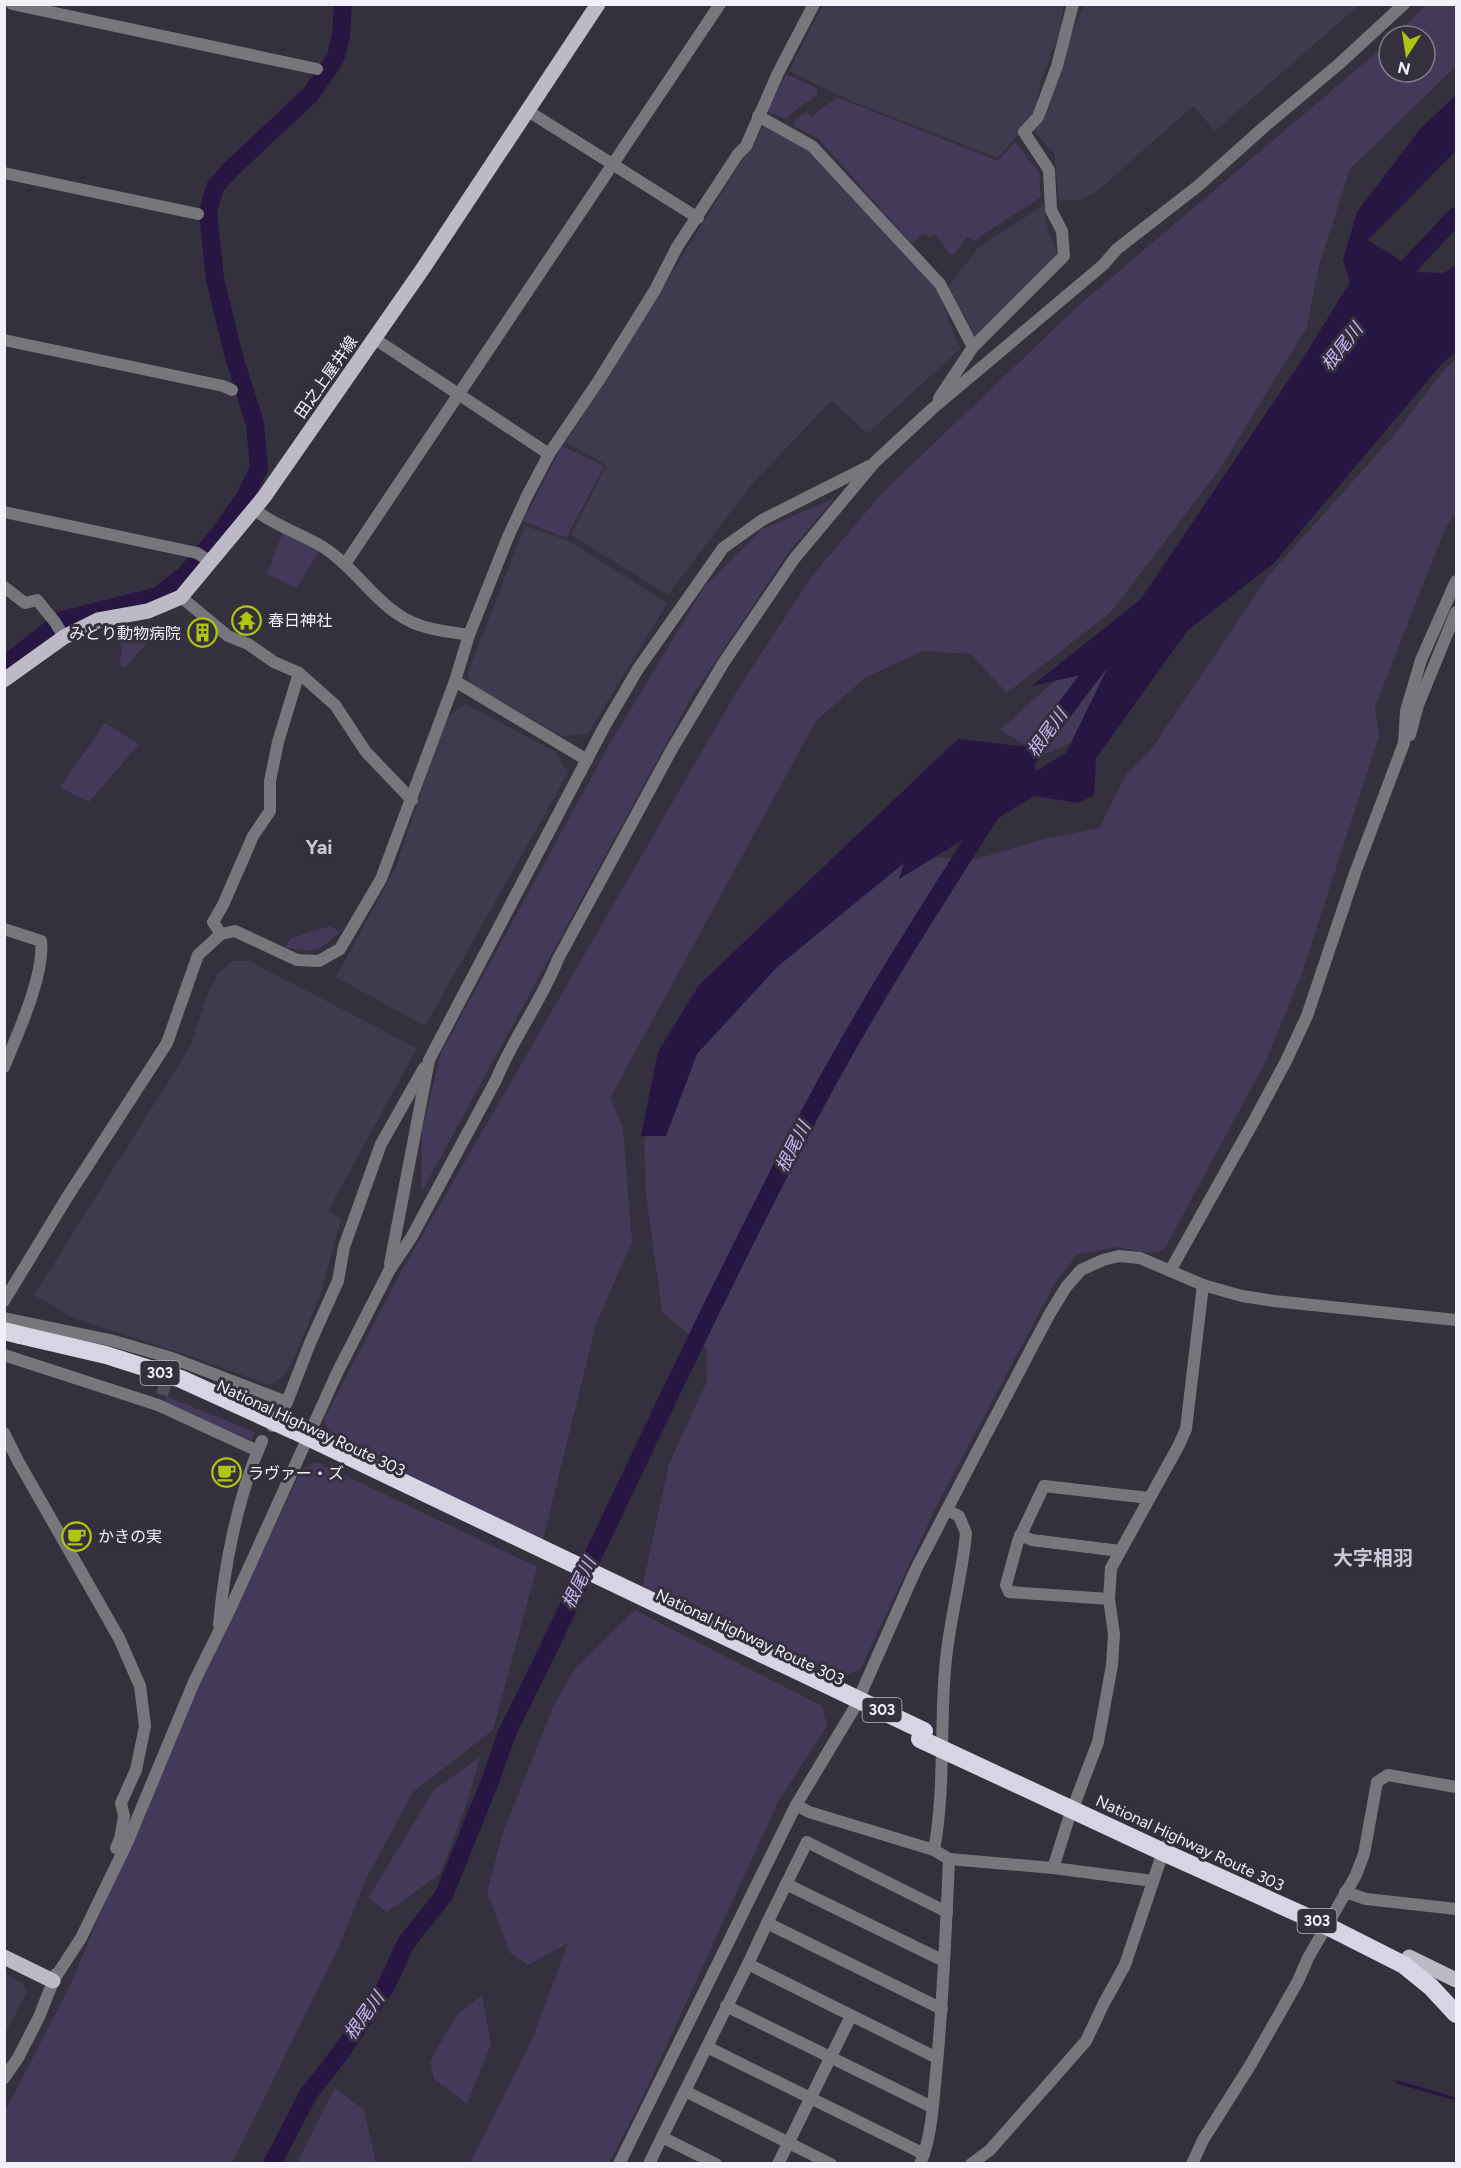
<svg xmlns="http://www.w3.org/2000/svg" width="1461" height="2168" font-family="Figtree,'Noto Sans JP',sans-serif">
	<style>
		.built { fill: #3f3a4d }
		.green { fill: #433958 }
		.water { fill: #271542 }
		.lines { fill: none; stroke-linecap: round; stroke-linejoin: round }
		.stream { stroke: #271542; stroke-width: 3 }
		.river { stroke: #271542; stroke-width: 18 }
		.minor-tunnel { stroke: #514d59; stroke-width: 12; stroke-dasharray: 12 6; stroke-linecap: butt }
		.minor { stroke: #78767d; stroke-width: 12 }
		.major { stroke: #bdb9c7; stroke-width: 15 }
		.highway { stroke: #d8d4e4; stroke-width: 18 }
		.highway-bridge { stroke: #d8d4e4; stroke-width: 18 }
		.labels { text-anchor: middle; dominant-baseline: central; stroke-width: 6; stroke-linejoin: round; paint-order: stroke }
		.shield { fill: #34303d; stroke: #bab6c1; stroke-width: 1.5 }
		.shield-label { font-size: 15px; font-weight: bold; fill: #f3f0f9 }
		.street-label { font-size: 16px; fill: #f3f0f9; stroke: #34303d }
		.poi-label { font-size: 16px; fill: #f3f0f9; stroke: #34303d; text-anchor: start }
		.water-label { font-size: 18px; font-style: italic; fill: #c7b4f3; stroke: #34303d }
		.quarter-label { font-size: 20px; font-weight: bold; fill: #cac6d6; stroke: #34303d }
	</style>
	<rect width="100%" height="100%" fill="#34303d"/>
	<g class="built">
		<path d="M823,5H1064L1059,34L1041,80L1034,116L998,158L851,101L789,71Z"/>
		<path d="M1084,5H1359L1215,131L1193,106L1094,194L1079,200L1059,201L1054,153L1034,132L1045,116L1053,77Z"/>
		<path d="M764,125L810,151L937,289L960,349L867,434L832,400L751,485L668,595L571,535L606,465L566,442Z"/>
		<path d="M1044,205L1048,230L1058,255L977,339L948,287L978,248Z"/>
		<path d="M525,526L567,540L667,603L588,734L562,736L470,684L468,672Z"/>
		<path d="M466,704L556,752L568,773L425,1026L336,977L395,869L446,718Z"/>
		<path d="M232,961H249L417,1048L328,1211L341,1219L320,1296L291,1365L283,1377L270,1385L190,1356L73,1318L34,1295L190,1047L208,993L219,973Z"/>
		<path d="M5,1973L23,1983L27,1991L5,2034Z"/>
	</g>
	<g class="green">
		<path d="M1426,5H1456V66L1350,169L1319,266L1307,327L1221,467L1111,612L1007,693L970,654L923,651L865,678L816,721L610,1098L623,1128L632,1242L596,1324L543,1540L331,1437L324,1419L401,1272L738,689L812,576L883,492L1078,306L1389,42V72H1425V36H1395Z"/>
		<path d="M786,74L818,89L816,96L790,114L787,120L767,111Z"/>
		<path d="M837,97L998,161L1015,142L1039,172L1041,197L974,241L967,237L952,256L935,234L929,238L924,233L912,244L818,138L793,126L795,120L807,111L811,117Z"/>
		<path d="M1456,359V512L1445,529L1375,707L1379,736L1302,973L1266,1061L1164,1250L1149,1253L1117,1247L1077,1255L1055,1283L937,1505L860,1670L838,1678L642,1588L669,1464L707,1381V1349L662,1312L646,1194L644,1141L700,1030L885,856L977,859L1043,839L1099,828L1126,775L1150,751L1269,575L1389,441L1446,368Z"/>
		<path d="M562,446L604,466L566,538L523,521Z"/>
		<path d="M835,498L788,553L693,695L421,1193L422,1130L441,1053L609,745L705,586L762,529Z"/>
		<path d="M284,529L320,549L297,588L267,574Z"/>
		<path d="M1188,600L1113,724L1043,755L1000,730L1096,643Z"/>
		<path d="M143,623L152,637L124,669L120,664L122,648L119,631Z"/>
		<path d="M105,723L139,744L89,802L60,787Z"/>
		<path d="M330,926L340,932C315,954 316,953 284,947L291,938Z"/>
		<path d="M166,1396L255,1432L251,1440L164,1403Z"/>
		<path d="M317,1462L537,1567L493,1730L413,1792L366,1879L339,1947L232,2163H5L4,2113L69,1988L191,1698L302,1469Z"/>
		<path d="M635,1610L822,1706L827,1726L778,1802L643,2097L609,2163H470L532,2040L568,1943L528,1965L510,1953L487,1892L503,1832L553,1707L575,1668Z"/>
		<path d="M480,1757L467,1803L440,1874L387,1912L368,1898L434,1790Z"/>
		<path d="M482,1995L491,2044L467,2104L434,2079L430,2061L456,2016Z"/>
		<path d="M335,2088L364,2110L376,2163H297Z"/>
	</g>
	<path class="water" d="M1456,95V151L1368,240L1419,272L1444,273L1456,265V352L1441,365L1274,563L1188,630L1096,758L1094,795L1079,803L1034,796L899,879L904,863L777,967L697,1054L666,1136H641L658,1052L699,985L958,739L1029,747L1036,771L1066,753L1107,669L1032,686L1141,599L1302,360L1350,282L1343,260L1357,212L1420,129Z"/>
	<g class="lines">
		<path class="stream" d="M1397,2082L1456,2099"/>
		<g class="river">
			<path d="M1393,283L1456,216"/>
			<path d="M4,666L62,620L158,596L186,574L220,533L245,497L259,468L255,424L233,353L215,279L208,212L215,187L230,170L310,95L331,65L336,56L341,35L343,4"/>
			<path d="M1017,773L1107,653"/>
			<path d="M272,2164L309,2093L339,2055L386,1986L406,1943L444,1895L491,1779L507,1733C610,1526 704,1314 812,1110C867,1006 931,907 994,808"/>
		</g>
		<path class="minor-tunnel" d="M162,1395L169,1370"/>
		<g class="minor">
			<path d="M12,4L317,69"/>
			<path d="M528,111L698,218"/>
			<path d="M758,116L812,146L940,284L973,347"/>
			<path d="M4,173L198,214"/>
			<path d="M375,339L549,454"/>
			<path d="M4,340L223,386L232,390"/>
			<path d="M939,398L973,347L1064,256L1062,231L1051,210L1049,170L1024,132L1038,117L1057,66L1073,4"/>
			<path d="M255,510C275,526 302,534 323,547C358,569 380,612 419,625C434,631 453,632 469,635"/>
			<path d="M4,512L197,553L211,562"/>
			<path d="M345,564L720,4"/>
			<path d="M4,587L25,603L37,600L55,622L64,637"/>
			<path d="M181,597L228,636L248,644L274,662L299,673L335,705L366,752L412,800"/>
			<path d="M455,681L587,760"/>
			<path d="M1410,735L1418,705L1456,612"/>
			<path d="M4,929L41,941C45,975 17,1035 4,1067"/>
			<path d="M221,934L213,922L223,905L253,836L270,811V781L278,742L299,673"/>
			<path d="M390,1264L429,1060L604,727L638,669L723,548L762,520L869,466"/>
			<path d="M1170,1271L1255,1119L1286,1061L1307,1016L1355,873L1404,743L1406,711L1421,660L1456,581"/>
			<path d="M4,1301L66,1199L167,1043L198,955L221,934L235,931L297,960L319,961L340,949L381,879L455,681L469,635L508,537L527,496L549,454L599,380L655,290L677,247L738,154L746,146L778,73L814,4"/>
			<path d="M4,1318L110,1340L172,1358L287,1402"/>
			<path d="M4,1355L158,1405L258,1451"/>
			<path d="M272,1426L287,1402L310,1343L338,1281L344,1247L381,1144L424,1068"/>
			<path d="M4,1433L18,1461L119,1638L140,1686L145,1726L136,1770L121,1803L124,1816L120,1839L116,1848"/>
			<path d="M1020,1535L1032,1540L1120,1551"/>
			<path d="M1109,1599L1009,1592L1006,1585L1018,1541L1044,1486L1149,1498"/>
			<path d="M219,1625C224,1567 238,1495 262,1441"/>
			<path d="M796,1805L809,1812L934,1850L949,1859C946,1931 943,2002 936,2074C933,2103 932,2137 920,2164"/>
			<path d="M934,1850C945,1791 940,1730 945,1670C948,1624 962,1579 966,1533L959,1516L947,1510"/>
			<path d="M949,1859L1053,1868L1153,1881"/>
			<path d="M1053,1868L1068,1821L1098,1742L1112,1665L1114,1634L1109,1599L1111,1568L1179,1445L1186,1429L1203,1285"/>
			<path d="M786,1884L944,1961"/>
			<path d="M1345,1892L1366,1899L1456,1909"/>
			<path d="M767,1923L748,1964L937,2058"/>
			<path d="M53,1981L81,1938L127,1843L194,1682L231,1607L337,1373L389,1271L411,1238L496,1080C513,1038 541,1002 558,959L672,749L724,662L794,559L875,462L932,409L1103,265L1117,249L1198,186L1264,127L1339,64L1404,4"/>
			<path d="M726,2006L932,2107"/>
			<path d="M942,2009L767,1923L807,1842L947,1912"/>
			<path d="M707,2047L924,2154"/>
			<path d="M4,2078L18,2058L39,2017L56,1974"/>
			<path d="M685,2091L831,2164"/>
			<path d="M662,2137L748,1964"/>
			<path d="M619,2164L796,1805L855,1707L916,1569L970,1465L1049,1315L1066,1287L1081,1270L1103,1260L1119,1256L1140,1258L1203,1285L1242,1296L1274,1301L1456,1320"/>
			<path d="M649,2164L662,2137L716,2164"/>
			<path d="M778,2164L851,2016"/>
			<path d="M971,2164L990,2150L1086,2041L1104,2003L1125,1965L1165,1846"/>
			<path d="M1192,2164L1203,2140L1251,2064L1298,1981L1308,1958L1356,1875L1364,1854L1377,1782L1388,1775L1456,1787"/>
		</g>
		<g class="major">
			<path d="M4,680L64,637L98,620L148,611L181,597L264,497L424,267L598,4"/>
			<path d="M4,1957L53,1981"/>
			<path d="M1409,1957L1456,1980"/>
		</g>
		<g class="highway">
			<path d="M4,1331L20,1335"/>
			<path d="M293,1430L924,1731"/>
			<path d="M1163,1852L1327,1926L1404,1965L1431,1987L1456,2014"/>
		</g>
		<g class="highway-bridge">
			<path d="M20,1335L106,1355L181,1379L293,1430"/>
			<path d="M920,1739L1163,1852"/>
		</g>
	</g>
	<defs>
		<symbol id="temple-ring" viewBox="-11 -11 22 22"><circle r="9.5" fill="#34303d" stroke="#aec60b" stroke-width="1.5"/><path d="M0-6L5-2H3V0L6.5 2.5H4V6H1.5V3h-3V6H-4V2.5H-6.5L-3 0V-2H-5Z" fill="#aec60b"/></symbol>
		<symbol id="building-ring" viewBox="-11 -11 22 22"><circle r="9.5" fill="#34303d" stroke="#aec60b" stroke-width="1.5"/><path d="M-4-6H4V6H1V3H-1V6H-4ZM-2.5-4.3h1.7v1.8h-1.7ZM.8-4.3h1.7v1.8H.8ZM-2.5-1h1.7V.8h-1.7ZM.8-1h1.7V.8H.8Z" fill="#aec60b"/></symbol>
		<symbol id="cafe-ring" viewBox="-11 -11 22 22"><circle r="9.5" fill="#34303d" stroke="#aec60b" stroke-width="1.5"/><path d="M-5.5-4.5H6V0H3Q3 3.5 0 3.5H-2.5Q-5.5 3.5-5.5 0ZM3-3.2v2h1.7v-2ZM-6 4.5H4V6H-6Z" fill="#aec60b"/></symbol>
	</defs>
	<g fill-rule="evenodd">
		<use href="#temple-ring" x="230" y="604" width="33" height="33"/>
		<use href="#building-ring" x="186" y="616" width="33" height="33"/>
		<use href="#cafe-ring" x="210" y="1456" width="33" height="33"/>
		<use href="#cafe-ring" x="60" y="1520" width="33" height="33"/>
	</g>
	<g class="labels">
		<g class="shield">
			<rect x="140.5" y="1361" width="39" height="24" rx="4.5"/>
			<rect x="862.5" y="1698" width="39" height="24" rx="4.5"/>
			<rect x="1297.5" y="1909" width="39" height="24" rx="4.5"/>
		</g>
		<g class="shield-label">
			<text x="160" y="1373">303</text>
			<text x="882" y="1710">303</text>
			<text x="1317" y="1921">303</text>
		</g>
		<g class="street-label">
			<text transform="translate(326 377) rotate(-55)">田之上屋井線</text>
			<text transform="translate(311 1428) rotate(25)">National Highway Route 303</text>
			<text transform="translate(750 1637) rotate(25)">National Highway Route 303</text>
			<text transform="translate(1190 1843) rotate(25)">National Highway Route 303</text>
		</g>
		<g class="poi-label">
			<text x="268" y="620">春日神社</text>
			<text x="181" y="633" text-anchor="end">みどり動物病院</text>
			<text x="248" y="1473">ラヴァー・ズ</text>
			<text x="98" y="1536">かきの実</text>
		</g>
		<g class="water-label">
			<text transform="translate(1342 347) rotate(-52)">根尾川</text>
			<text transform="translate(1047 733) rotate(-54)">根尾川</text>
			<text transform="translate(793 1147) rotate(-63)">根尾川</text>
			<text transform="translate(579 1583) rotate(-64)">根尾川</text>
			<text transform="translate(364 2016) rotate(-54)">根尾川</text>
		</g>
		<g class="quarter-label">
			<text x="319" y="847">Yai</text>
			<text x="1373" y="1558">大字相羽</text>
		</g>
	</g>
	<rect width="1461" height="2168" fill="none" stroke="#f3f0f9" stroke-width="12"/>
	<g transform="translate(1407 54) rotate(192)"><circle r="28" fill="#34303d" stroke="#807d88" stroke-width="1.5"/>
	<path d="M0-4.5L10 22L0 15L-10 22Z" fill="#aec60b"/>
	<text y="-9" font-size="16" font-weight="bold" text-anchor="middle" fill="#f3f0f9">N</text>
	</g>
</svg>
